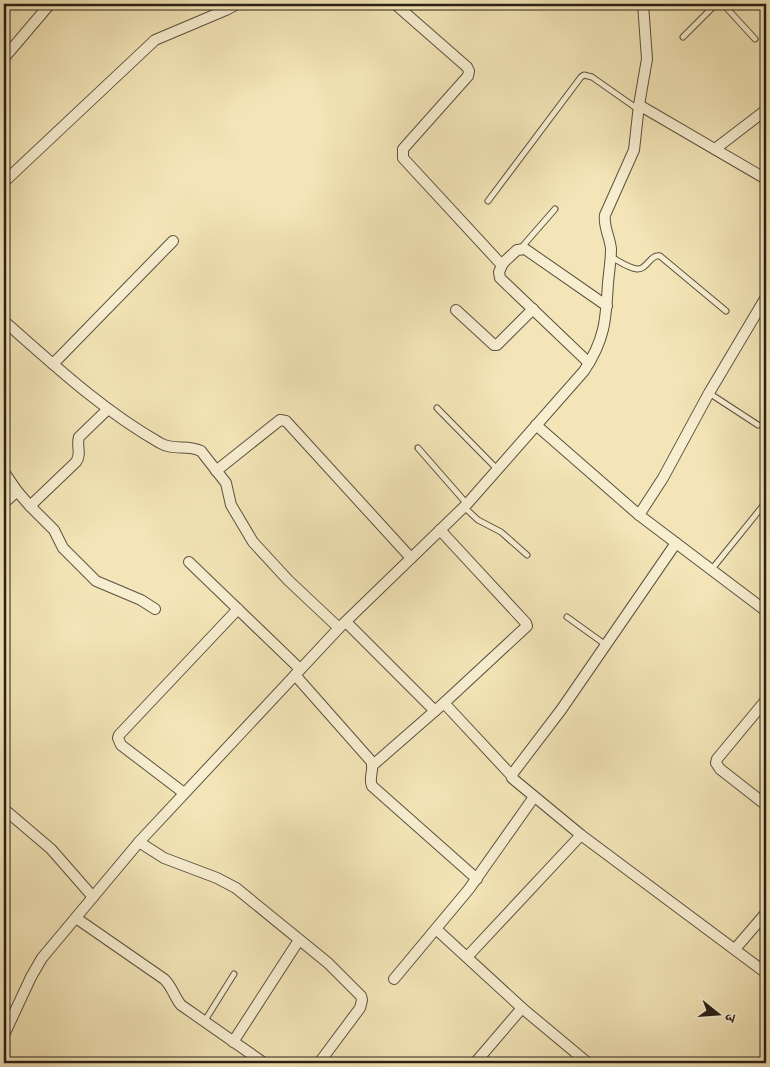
<svg xmlns="http://www.w3.org/2000/svg" width="770" height="1067" font-family="'IM FELL DW Pica','Noto Serif Devanagari',serif">
	<style>
		.lines { fill: none; stroke-linecap: round; stroke-linejoin: round }
		.lane-casing { stroke: #5b513f; stroke-width: 7 }
		.street-casing { stroke: #5b513f; stroke-width: 12 }
		.lane { stroke: #f7eed0; stroke-width: 5 }
		.street { stroke: #f7eed0; stroke-width: 10 }
	</style>
	<rect width="100%" height="100%" fill="#f3e5b7"/>
	<filter id="stains"><feTurbulence type="fractalNoise" baseFrequency=".004" numOctaves="4"/><feColorMatrix values="0 0 0 0 .2 0 0 0 0 .09 0 0 0 0 .02 0 0 0 .5 -.17"/></filter>
	<radialGradient id="worn" r=".72"><stop offset=".6" stop-color="#630" stop-opacity="0"/><stop offset="1" stop-color="#630" stop-opacity=".3"/></radialGradient>
	<g class="lines">
		<defs>
			<g id="lane">
				<path d="M723,4L755,39"/>
				<path d="M683,37L716,4"/>
				<path d="M488,201L581,77L584,75L592,77L639,110"/>
				<path d="M521,248L555,209"/>
				<path d="M611,257C619,261 628,268 637,269C647,270 650,254 660,256L726,311"/>
				<path d="M709,393L758,425"/>
				<path d="M437,408L497,469"/>
				<path d="M418,448L467,504"/>
				<path d="M464,507L478,520L501,532L527,555"/>
				<path d="M712,569L766,502"/>
				<path d="M567,617L606,645"/>
				<path d="M204,1022L234,974"/>
			</g>
			<g id="street">
				<path d="M395,4L467,67L469,71L468,76L403,149V158L500,263H503L517,250L525,249L607,306"/>
				<path d="M4,58L50,4"/>
				<path d="M639,105L766,179"/>
				<path d="M715,149L766,110"/>
				<path d="M4,182L155,40L226,10L237,4"/>
				<path d="M503,263L499,272L500,278L589,363"/>
				<path d="M456,310L494,345H497L533,309"/>
				<path d="M4,321C54,365 102,410 160,443C173,451 188,444 201,451L226,483L231,505L253,542L288,580L339,628"/>
				<path d="M53,364L173,241"/>
				<path d="M536,425L639,515L766,611"/>
				<path d="M216,471L280,420L286,421L411,558"/>
				<path d="M4,472L17,491"/>
				<path d="M4,503L17,491L30,506L76,462C82,454 76,446 79,437L108,409"/>
				<path d="M30,506L54,530L63,548L96,581L141,600L155,609"/>
				<path d="M639,515L663,478L709,393L766,297"/>
				<path d="M676,543L561,710L513,773L512,778L581,835L766,973"/>
				<path d="M189,562L300,669"/>
				<path d="M346,622L435,711"/>
				<path d="M295,675L371,761C375,770 368,777 372,786L477,879"/>
				<path d="M766,700L717,759L716,763L720,769L766,805"/>
				<path d="M444,703L512,776"/>
				<path d="M373,765L444,703L527,626L526,623L440,530"/>
				<path d="M184,793L121,745L118,738L119,735L238,609"/>
				<path d="M4,809L51,849L93,897"/>
				<path d="M139,842L164,858L217,878L236,888L328,963L361,996L362,1000L360,1008L319,1063"/>
				<path d="M76,918L164,979C172,986 174,997 181,1005L264,1063"/>
				<path d="M436,929L522,1008L588,1063"/>
				<path d="M735,949L766,913"/>
				<path d="M467,957L581,835"/>
				<path d="M394,979L469,889L534,797"/>
				<path d="M4,1035L31,977L42,958L139,842L339,628L467,504L584,371C605,340 606,319 608,283C609,272 611,260 611,249C610,237 603,226 605,215L634,150L639,105L647,59L643,4"/>
				<path d="M233,1042L299,940"/>
				<path d="M475,1063L522,1008"/>
			</g>
		</defs>
		<use href="#lane" class="lane-casing"/>
		<use href="#street" class="street-casing"/>
		<use href="#lane" class="lane"/>
		<use href="#street" class="street"/>
	</g>
	<rect width="770" height="1067" fill="none" stroke="#f3e5b7" stroke-width="20"/>
	<rect x="5" y="5" width="760" height="1057" fill="none" stroke="#282017" stroke-width="2.5"/>
	<rect x="10" y="10" width="750" height="1047" fill="none" stroke="#282017"/>
	<g transform="translate(718 1014) rotate(107)" stroke="#f7eed0" stroke-width="4" paint-order="stroke">
	<path d="M0-4L9 19L0 12L-9 19Z" fill="#282017"/>
	<text y="-8" font-size="14" font-weight="bold" text-anchor="middle" fill="#282017">उ</text>
	</g>
	<rect width="100%" height="100%" filter="url(#stains)"/>
	<rect width="100%" height="100%" fill="url(#worn)"/>
</svg>
